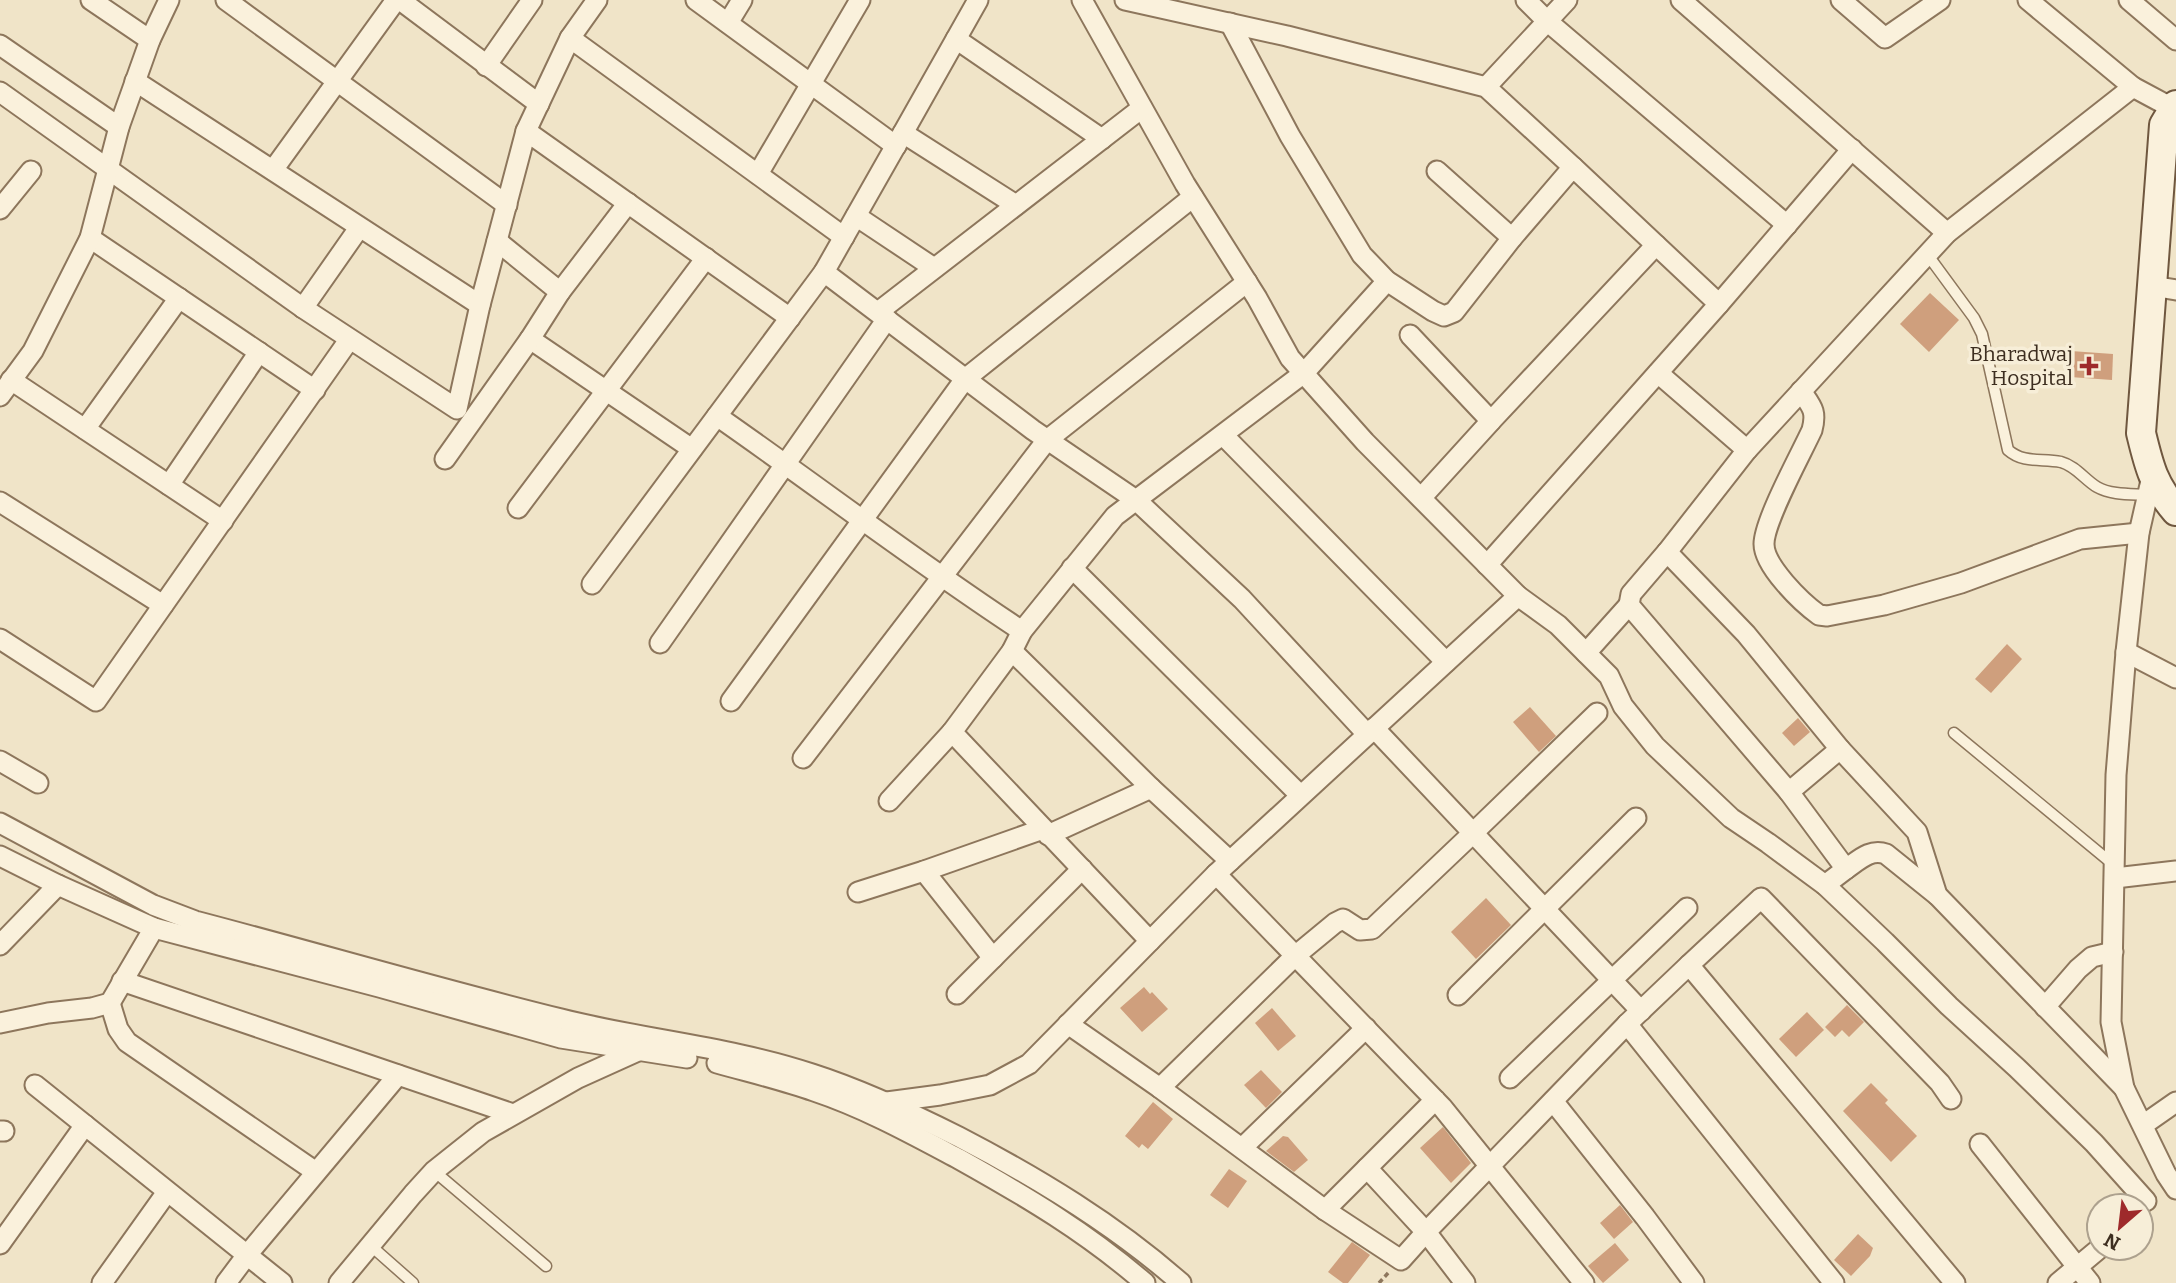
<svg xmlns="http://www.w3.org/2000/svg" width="2176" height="1283" font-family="Bitter,serif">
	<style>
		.building { fill: #cf9f7d }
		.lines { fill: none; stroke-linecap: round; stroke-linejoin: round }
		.lane-casing { stroke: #8d765c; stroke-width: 13 }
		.street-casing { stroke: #8d765c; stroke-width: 23 }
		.secondary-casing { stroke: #6f573f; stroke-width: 32 }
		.path { stroke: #8d765c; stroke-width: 3.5; stroke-dasharray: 5 3.5; stroke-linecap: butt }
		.lane { stroke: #faf1dc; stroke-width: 10 }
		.street { stroke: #faf1dc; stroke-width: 19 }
		.secondary { stroke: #faf1dc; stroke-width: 28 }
		.poi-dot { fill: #9e2a2b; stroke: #f7eed8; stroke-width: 2.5 }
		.labels { text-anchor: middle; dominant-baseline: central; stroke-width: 7; stroke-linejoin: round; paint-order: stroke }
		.poi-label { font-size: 21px; fill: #3d2e20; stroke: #f7eed8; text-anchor: end }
	</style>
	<rect width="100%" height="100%" fill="#f0e4c8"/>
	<g class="building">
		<path d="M1930,293L1959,320L1929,352L1900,324Z"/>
		<path d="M2071,351L2113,354L2112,380L2070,377Z"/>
		<path d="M2007,644L2022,659L1991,693L1975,679Z"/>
		<path d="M1530,707L1556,736L1539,752L1513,722Z"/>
		<path d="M1798,718L1810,732L1794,746L1782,733Z"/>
		<path d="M1486,898L1511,925L1476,959L1451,932Z"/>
		<path d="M1144,987L1150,994L1152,992L1168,1009L1142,1032L1120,1008Z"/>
		<path d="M1847,1005L1864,1022L1849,1037L1842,1030L1835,1037L1825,1027Z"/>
		<path d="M1272,1008L1296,1036L1278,1051L1255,1023Z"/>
		<path d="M1807,1012L1824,1030L1796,1057L1779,1039Z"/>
		<path d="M1261,1070L1282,1092L1266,1108L1244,1085Z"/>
		<path d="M1871,1083L1888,1100L1885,1103L1917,1136L1891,1162L1843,1111Z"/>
		<path d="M1153,1102L1173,1119L1148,1149L1142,1144L1139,1148L1125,1136Z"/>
		<path d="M1443,1127L1471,1163L1451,1183L1420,1148Z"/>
		<path d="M1283,1136L1288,1137L1308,1160L1294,1172L1266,1151Z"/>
		<path d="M1229,1169L1247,1181L1228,1208L1210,1195Z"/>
		<path d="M1620,1205L1633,1222L1614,1239L1600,1223Z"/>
		<path d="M1858,1234L1873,1248L1870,1256L1851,1276L1834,1260Z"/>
		<path d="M1352,1242L1370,1255L1348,1283H1343L1328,1272Z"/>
		<path d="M1615,1243L1629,1260L1603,1283L1588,1266Z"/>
	</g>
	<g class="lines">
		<defs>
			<g id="lane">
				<path d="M1927,254L1974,318L1982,334L2008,450C2024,464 2042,458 2061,462C2076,466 2085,480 2097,487C2111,495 2131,494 2146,495"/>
				<path d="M1954,733L2114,865"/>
				<path d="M434,1171L546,1266"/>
				<path d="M370,1245L413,1283"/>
			</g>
			<g id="street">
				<path d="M91,0L150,40"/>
				<path d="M226,0L507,205"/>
				<path d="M400,0L539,104"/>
				<path d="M696,0L896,146"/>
				<path d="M1082,0L1185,184L1257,298L1290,358L1365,442L1518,596L1216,874L1442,1107L1584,1283"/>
				<path d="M1125,0L1287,36L1486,87L1573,167"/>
				<path d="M1526,0L1547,21L1787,225"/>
				<path d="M1681,0L1947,233"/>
				<path d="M1841,0L1885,38L1940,0"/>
				<path d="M2129,0L2176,40"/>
				<path d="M728,23L742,0"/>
				<path d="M1230,23L1290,136L1362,255L1387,281L1433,311L1444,316L1454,312L1512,238L1573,167L1719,304"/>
				<path d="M570,38L597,0"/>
				<path d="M956,39L1102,139"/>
				<path d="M0,45L119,127"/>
				<path d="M486,66L532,0"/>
				<path d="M135,81L480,305"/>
				<path d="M1486,87L1567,0"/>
				<path d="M2133,87L2174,109"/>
				<path d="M0,92L303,308L457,409L480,305L526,131L790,318"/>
				<path d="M526,131L570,38L844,237"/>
				<path d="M903,133L978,0"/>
				<path d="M273,170L396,0"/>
				<path d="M1437,171L1512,238"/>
				<path d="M758,174L860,0"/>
				<path d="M0,209L31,171"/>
				<path d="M856,216L934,268"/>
				<path d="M90,238L315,390"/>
				<path d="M824,272L903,133L1016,205"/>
				<path d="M2152,286L2176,290"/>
				<path d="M560,292L628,203"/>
				<path d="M303,308L359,228"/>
				<path d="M878,312L1142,108"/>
				<path d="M1410,335L1491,421L1421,498"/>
				<path d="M530,339L692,449"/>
				<path d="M1658,373L1747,450"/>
				<path d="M11,380L223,521"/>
				<path d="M1801,391C1812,407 1817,411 1812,430C1801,454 1764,521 1764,544C1764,566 1801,602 1819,615L1827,616L1884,605L1961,583L2080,539L2139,533"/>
				<path d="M0,396L33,351L90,238L119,127L150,40L169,0"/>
				<path d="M717,416C819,487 918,563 1022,631"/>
				<path d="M1491,421L1656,245"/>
				<path d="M85,429L179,298"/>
				<path d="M1223,435L1446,662"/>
				<path d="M445,459L530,339L560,292L497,241"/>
				<path d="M2152,476L2139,533L2126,652L2116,775L2111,1022L2124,1088L2166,1174L2176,1189"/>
				<path d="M169,485L259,352"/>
				<path d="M0,502L163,605"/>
				<path d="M518,508L706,258"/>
				<path d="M1667,552L1747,450L1947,233L2133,87L2028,0"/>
				<path d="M1487,565L1719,304L1852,149"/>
				<path d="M1072,568L1300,795"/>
				<path d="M592,584L824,272L1033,430L1136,500L1304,373L1387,281"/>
				<path d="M1518,596L1558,625L1609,676L1623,706L1655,746L1731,818L1768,843L1825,885L1885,942L1949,1006L2017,1068L2094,1143L2146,1201"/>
				<path d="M0,639L96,701L349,340"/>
				<path d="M660,643L887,319"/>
				<path d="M1012,651L1151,788L1230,861"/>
				<path d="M2126,652L2176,678"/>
				<path d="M1586,653L1629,605"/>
				<path d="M731,701L965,379L1193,197"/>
				<path d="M1374,728L1641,1011"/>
				<path d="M803,758L1047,440L1247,282"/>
				<path d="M0,761L38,783"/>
				<path d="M1789,792L1840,749"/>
				<path d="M889,801L952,732"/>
				<path d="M0,823L153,905L195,921C317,953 439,989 561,1019C644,1040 731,1047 812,1074C862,1090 911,1113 959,1137C1038,1178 1114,1224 1181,1283"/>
				<path d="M1048,835L1151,788"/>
				<path d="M0,856L58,885L154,928L379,987L561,1038L687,1058"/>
				<path d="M1846,869C1858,861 1870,848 1886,854L1937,895"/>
				<path d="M924,871L993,958"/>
				<path d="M2115,878L2176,871"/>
				<path d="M1825,885L1846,869L1789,792L1629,605L1631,594L1667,552L1746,634L1840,749L1917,832L1937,895L2124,1088"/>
				<path d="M858,892L924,871L1043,829"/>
				<path d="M1150,941L952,732L1012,651L1022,631L1115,516L1136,500L1242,599L1367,734"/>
				<path d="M0,945L58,885"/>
				<path d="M1689,965L1761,898L1940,1083L1951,1099"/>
				<path d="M122,981L513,1114"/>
				<path d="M957,994L1082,869"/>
				<path d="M1458,995L1636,818"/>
				<path d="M110,1003L118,1029L127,1042L316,1172"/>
				<path d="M2045,1007L2078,969L2092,957L2113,952"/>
				<path d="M0,1023L48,1013L92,1008L110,1003L154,928"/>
				<path d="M1068,1024L1160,1088"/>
				<path d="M1627,1024L1834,1283"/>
				<path d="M717,1063C749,1072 783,1080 814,1091C865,1108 912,1134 959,1159C1027,1197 1086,1232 1145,1283"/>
				<path d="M1510,1078L1687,908"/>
				<path d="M35,1085L282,1283"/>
				<path d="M1553,1101L1645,1217L1694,1283"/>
				<path d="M887,1102L940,1095L990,1085L1029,1064L1216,874"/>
				<path d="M2143,1125L2176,1102"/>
				<path d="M0,1131H4"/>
				<path d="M1980,1144L2090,1283"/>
				<path d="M1242,1148L1366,1028"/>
				<path d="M1367,1168L1426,1232L1401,1260L1325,1210L1160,1088L1295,956L1335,923L1343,919L1360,930L1372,929L1473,833L1597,713"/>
				<path d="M1325,1210L1435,1100"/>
				<path d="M0,1244L85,1125"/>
				<path d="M102,1283L167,1192"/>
				<path d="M226,1283L247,1255L398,1075"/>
				<path d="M339,1283L413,1194L434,1171L483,1132L578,1078L640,1050"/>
				<path d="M1465,1283L1426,1232L1627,1024L1689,965L1955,1283"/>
				<path d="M2058,1283L2100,1248"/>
			</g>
			<path id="secondary" d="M2176,105L2164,125L2141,433C2149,466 2153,484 2176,511"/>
		</defs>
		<use href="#lane" class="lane-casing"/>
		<use href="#street" class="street-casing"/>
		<use href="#secondary" class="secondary-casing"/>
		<path class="path" d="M1379,1283L1389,1272"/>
		<use href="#lane" class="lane"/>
		<use href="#street" class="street"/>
		<use href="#secondary" class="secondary"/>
	</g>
	<path class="poi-dot" d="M2085.5 355.5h7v7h7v7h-7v7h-7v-7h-7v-7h7z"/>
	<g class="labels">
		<g class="poi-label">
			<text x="2073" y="354">Bharadwaj<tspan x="2073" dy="24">Hospital</tspan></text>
		</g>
	</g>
	<g transform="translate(2120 1227) rotate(208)"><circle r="33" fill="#f7eed8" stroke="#ada18e" stroke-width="2"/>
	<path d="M0-5L12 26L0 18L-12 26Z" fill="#9e2a2b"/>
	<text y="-10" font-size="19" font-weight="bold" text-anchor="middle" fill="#3d2e20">N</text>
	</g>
</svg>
